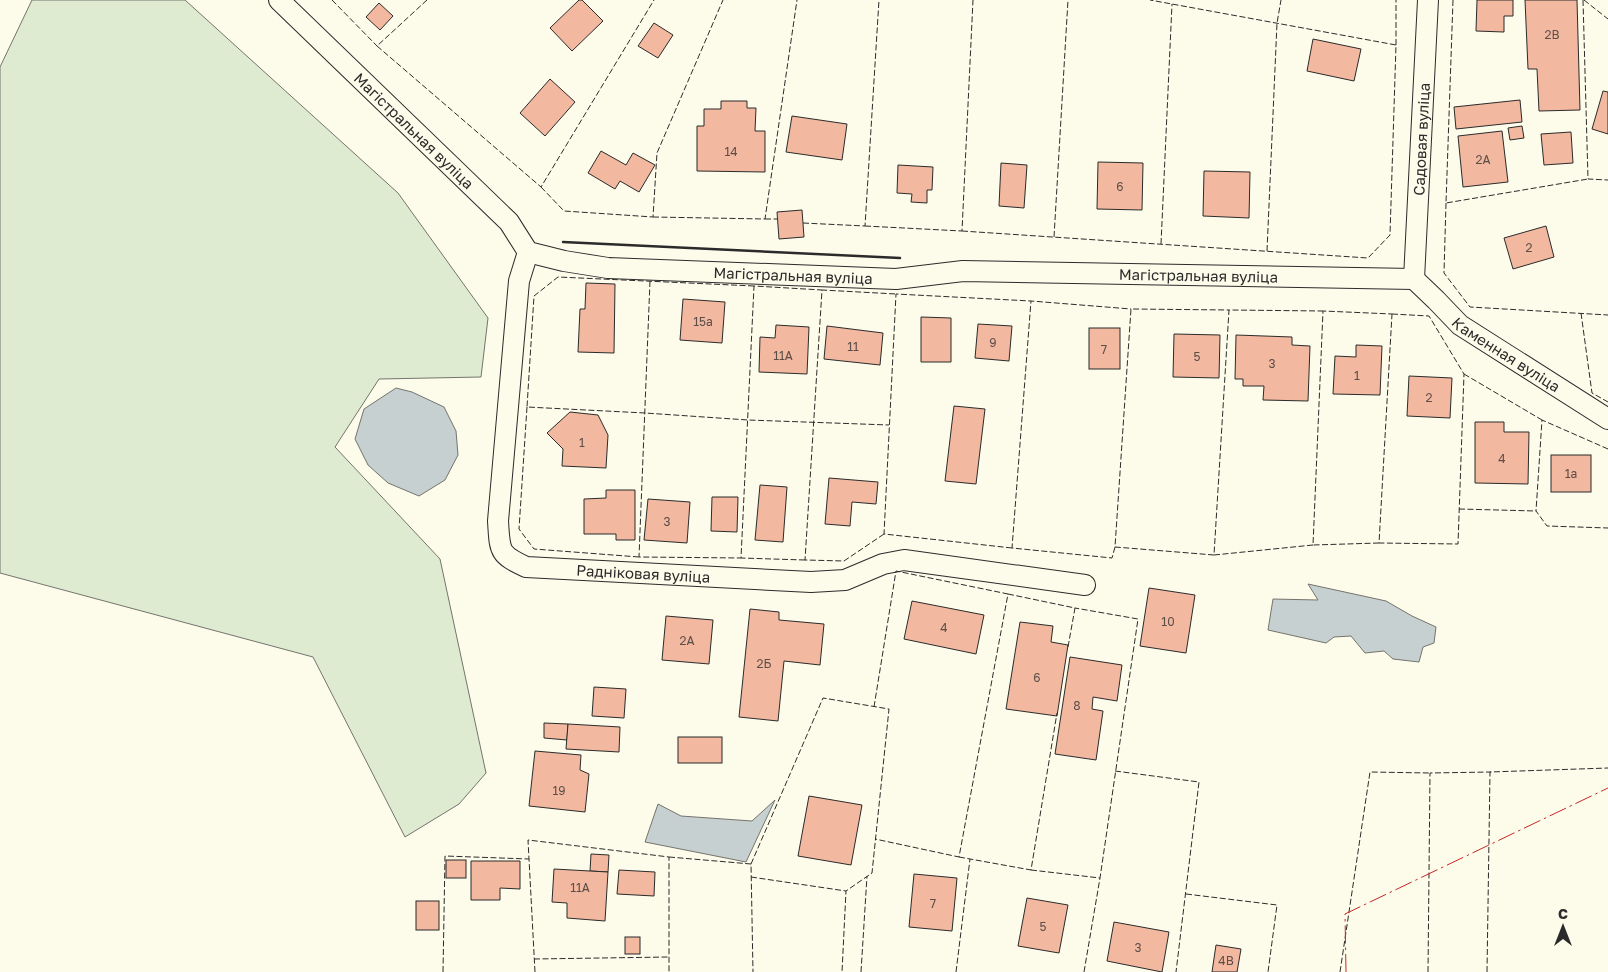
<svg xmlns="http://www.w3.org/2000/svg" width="1608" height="972" font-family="'Golos Text',sans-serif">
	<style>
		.green { fill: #deebd1; stroke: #74746e }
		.water { fill: #c7d0d0; stroke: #74746e }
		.building { fill: #f2b8a0; stroke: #2b2b2b }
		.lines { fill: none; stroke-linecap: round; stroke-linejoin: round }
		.minor-casing { stroke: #2b2b2b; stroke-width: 22 }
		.minor { stroke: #fdfbea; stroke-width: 20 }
		.fence { stroke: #2b2b2b; stroke-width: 1; stroke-dasharray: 6 2.5; stroke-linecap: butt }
		.wall { stroke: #2b2b2b; stroke-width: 2.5 }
		.power { stroke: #c62828; stroke-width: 1; stroke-dasharray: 18 4 2.5 4; stroke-linecap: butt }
		.labels { text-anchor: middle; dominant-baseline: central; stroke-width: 4; stroke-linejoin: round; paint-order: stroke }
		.number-label { font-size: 12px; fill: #5d4e48 }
		.street-label { font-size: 15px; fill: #2b2b2b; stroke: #fdfbea }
	</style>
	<rect width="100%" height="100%" fill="#fdfbea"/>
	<path class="green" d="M32,0H185L398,193L488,318L481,377L379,379L335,447L440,559L486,773L459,804L405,837L313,657L0,573V67Z"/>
	<g class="water">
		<path d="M396,388L412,392L444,407L456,431L458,455L445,480L419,496L388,483L368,465L355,439L364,409Z"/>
		<path d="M1308,584L1386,601L1412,616L1436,627L1434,643L1423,647L1419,662L1393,659L1384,651L1365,653L1351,636L1334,637L1326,643L1268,630L1273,599L1318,600Z"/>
		<path d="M775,800L746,862L645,842L658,804L681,816L752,821Z"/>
	</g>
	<g class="building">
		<path d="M579,0H582L603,21L572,51L550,28Z"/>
		<path d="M1477,0H1513V16H1504V32L1476,31Z"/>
		<path d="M1525,0H1577L1580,110L1539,111L1537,69H1528Z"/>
		<path d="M379,3L393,16L380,30L366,17Z"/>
		<path d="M654,23L673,35L658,58L638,46Z"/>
		<path d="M1313,39L1361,49L1354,81L1307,71Z"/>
		<path d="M550,79L575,102L545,136L520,113Z"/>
		<path d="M1603,91L1608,92V134L1592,129Z"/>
		<path d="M1520,100L1522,122L1456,129L1454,107Z"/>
		<path d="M721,101H747V108H756L755,131H765V172L697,171V126H704V109H721Z"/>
		<path d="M792,116L847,124L842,160L786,152Z"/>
		<path d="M1522,126L1524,138L1510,140L1508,128Z"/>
		<path d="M1502,131L1508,182L1463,187L1458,136Z"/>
		<path d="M1571,132L1573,163L1544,165L1541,134Z"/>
		<path d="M601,151L626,165L633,153L655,165L639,192L620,181L615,189L588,173Z"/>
		<path d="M1098,162L1143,163L1142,210L1097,209Z"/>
		<path d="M1001,163L1027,165L1024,208L999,206Z"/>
		<path d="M898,165L933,167L932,190H927V203L911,202L912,194L897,193Z"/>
		<path d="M1204,171L1250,172L1249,218L1203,216Z"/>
		<path d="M802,210L804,237L779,239L777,212Z"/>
		<path d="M1546,226L1554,257L1513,269L1504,238Z"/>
		<path d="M586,283L615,284L614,353L578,352L580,309H585Z"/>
		<path d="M683,299L725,302L722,343L680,340Z"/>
		<path d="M921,317L951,318V362H921Z"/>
		<path d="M978,324L1012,326L1009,361L975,358Z"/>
		<path d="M776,325L809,327L807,374L759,372L760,337L775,338Z"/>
		<path d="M827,326L883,333L880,365L824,359Z"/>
		<rect x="1089" y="328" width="31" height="41"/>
		<path d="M1174,334L1220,335L1219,378L1173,377Z"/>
		<path d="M1236,335L1292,337V345L1310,346L1308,401L1263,400L1264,386H1243V379H1235Z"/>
		<path d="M1356,345L1382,346L1380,395L1333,394L1335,356L1356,357Z"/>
		<path d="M1409,376L1452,378L1450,418L1407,416Z"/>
		<path d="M954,406L985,409L976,484L945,481Z"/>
		<path d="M570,412L598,415L608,435L606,468L562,466L563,449L547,433Z"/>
		<path d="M1475,422H1504V432H1529L1528,484L1475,483Z"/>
		<rect x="1551" y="455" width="40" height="37"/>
		<path d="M829,478L878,482L876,504L852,502L850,526L825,524Z"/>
		<path d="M760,485L787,487L783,542L755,540Z"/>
		<path d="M606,490H635V540H616V534H584V499L606,498Z"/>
		<path d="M712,497H738L737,532L711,531Z"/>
		<path d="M648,499L690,502L687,543L644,540Z"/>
		<path d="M1149,588L1195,595L1186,653L1140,646Z"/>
		<path d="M912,601L984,615L976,654L904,639Z"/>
		<path d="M750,609L779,612V620L824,624L820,665L784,661L778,721L739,717Z"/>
		<path d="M666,616L713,620L709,664L662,660Z"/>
		<path d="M1020,622L1053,626L1051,642L1068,645L1057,716L1006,709Z"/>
		<path d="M1070,657L1122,665L1117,701L1093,697L1092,709L1103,711L1096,760L1055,754Z"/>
		<path d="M594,687L626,689L624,718L592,716Z"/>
		<path d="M544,723L568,724L567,740L544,738Z"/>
		<path d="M568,724L620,727L619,752L566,749Z"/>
		<rect x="678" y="737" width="44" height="26"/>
		<path d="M535,751L581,755L580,770L589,774L585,812L529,806Z"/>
		<path d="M809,796L862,805L851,865L798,856Z"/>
		<path d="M591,854L609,855L608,872L590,871Z"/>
		<rect x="446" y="860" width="20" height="18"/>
		<path d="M471,861H520V889L500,888V900H471Z"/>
		<path d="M554,869L608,872L605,921L567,918V903L552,902Z"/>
		<path d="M619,870L655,872L654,896L617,894Z"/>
		<path d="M914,874L957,878L952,931L909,927Z"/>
		<path d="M1027,898L1068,905L1059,953L1018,946Z"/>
		<rect x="416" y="901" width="23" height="29"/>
		<path d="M1114,922L1169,932L1162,972L1107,961Z"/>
		<rect x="625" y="937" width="15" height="17"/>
		<path d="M1216,945L1241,949L1237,972H1212Z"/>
	</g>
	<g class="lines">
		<defs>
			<g id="minor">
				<path id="s1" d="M279,0L509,222L528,252L564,261L608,268L896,279L963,271L1414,279"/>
				<path id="s2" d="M528,252L519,281L498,521C500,551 498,554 526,567L811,582L845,580L883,564L904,560L1085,585"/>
				<path id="s3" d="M1414,279L1428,0"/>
				<path id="s4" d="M1414,279L1436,300L1460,325L1608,419"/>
			</g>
		</defs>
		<use href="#minor" class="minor-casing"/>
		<use href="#minor" class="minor"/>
		<g class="fence">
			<path d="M332,0L377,46"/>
			<path d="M427,0L377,46L541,187L654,0"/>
			<path d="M1453,0L1446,203L1588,179"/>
			<path d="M1583,0L1588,179L1608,180"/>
			<path d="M1584,0L1608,19"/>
			<path d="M1396,45V0"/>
			<path d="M541,187L564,211L653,217L657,153L723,0"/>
			<path d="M1446,203L1444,273L1470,307L1608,315"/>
			<path d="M653,217L765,219L797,0"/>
			<path d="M765,219H777"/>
			<path d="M803,223L865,226L879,0"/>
			<path d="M865,226L962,231L973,0"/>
			<path d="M962,231L1368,258L1390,235L1396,45L1150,0"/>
			<path d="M1054,237L1068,0"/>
			<path d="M1161,244L1172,4"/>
			<path d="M1267,251L1277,23L1281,0"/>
			<path d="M650,281L639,557L741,558"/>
			<path d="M754,286L558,277L534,296L527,407L645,413L748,420L889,425"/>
			<path d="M1581,313L1592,393L1608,402"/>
			<path d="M1392,314L1429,316L1464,374L1458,544L1379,543Z"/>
			<path d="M1464,374L1542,420"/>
			<path d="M527,407L519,529L534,549L639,557"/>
			<path d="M1608,449L1542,420L1536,511L1547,526L1608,528"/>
			<path d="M1459,509L1536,511"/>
			<path d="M884,534L844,561L805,560L822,290L896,294"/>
			<path d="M1379,543L1313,545L1323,311L1392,314"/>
			<path d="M1313,545L1214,555L1229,310L1323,311"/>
			<path d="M1115,547L1112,558L1012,548L1031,301L1131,309"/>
			<path d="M1012,548L884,534L896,294L1031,301"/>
			<path d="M1214,555L1115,547L1131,309L1229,310"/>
			<path d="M805,560L741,558L754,286L822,290"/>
			<path d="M1008,594L1075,608L1068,647"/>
			<path d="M874,707L896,571L1008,594L959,857L875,839"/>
			<path d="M1115,771L1199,782L1176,972"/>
			<path d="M669,857L751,864L753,972"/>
			<path d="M959,857L1031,870L1057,713"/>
			<path d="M751,864L823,698L889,709L872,873L846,891"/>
			<path d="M1031,870L1100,878L1138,619L1075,608"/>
			<path d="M751,877L846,891L842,972"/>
			<path d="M1186,894L1277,905L1268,972"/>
			<path d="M534,959L669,957"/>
			<path d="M443,972L445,856L529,859"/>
			<path d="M535,972L528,840L669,857V972"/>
			<path d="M861,972L867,876"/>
			<path d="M956,972L970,859"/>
			<path d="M1084,972L1100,878"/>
			<path d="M1340,972L1370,772L1430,773"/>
			<path d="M1428,972L1430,773L1491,772"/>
			<path d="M1487,972L1490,772L1608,768"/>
		</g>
		<path class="wall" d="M563,242L900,258"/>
		<path class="power" d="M1346,972L1345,914L1608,788"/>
	</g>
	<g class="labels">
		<g class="number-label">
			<text x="1552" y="34">2В</text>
			<text x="731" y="151">14</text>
			<text x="1483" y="159">2А</text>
			<text x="1120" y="186">6</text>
			<text x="1529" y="247">2</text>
			<text x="703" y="321">15а</text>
			<text x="993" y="342">9</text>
			<text x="853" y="346">11</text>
			<text x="1104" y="349">7</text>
			<text x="783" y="355">11А</text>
			<text x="1197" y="356">5</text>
			<text x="1272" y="363">3</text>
			<text x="1357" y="375">1</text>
			<text x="1429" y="397">2</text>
			<text x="582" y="442">1</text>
			<text x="1502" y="458">4</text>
			<text x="1571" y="473">1а</text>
			<text x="667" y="521">3</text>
			<text x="1168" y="621">10</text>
			<text x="944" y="627">4</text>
			<text x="687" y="640">2А</text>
			<text x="764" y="663">2Б</text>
			<text x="1037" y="677">6</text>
			<text x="1077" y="705">8</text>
			<text x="559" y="790">19</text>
			<text x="580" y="887">11А</text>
			<text x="933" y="903">7</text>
			<text x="1043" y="926">5</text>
			<text x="1138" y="947">3</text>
			<text x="1226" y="960">4В</text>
		</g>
		<g class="street-label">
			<text stroke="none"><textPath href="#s1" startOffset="188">Магістральная вуліца</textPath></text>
			<text stroke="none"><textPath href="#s3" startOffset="140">Садовая вуліца</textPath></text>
			<text stroke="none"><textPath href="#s1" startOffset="622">Магістральная вуліца</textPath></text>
			<text stroke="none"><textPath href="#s1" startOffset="1028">Магістральная вуліца</textPath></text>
			<text stroke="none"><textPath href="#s4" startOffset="120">Каменная вуліца</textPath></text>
			<text stroke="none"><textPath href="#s2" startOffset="448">Радніковая вуліца</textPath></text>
		</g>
	</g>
	<g transform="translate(1563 927)" stroke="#fdfbea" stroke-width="4" paint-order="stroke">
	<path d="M0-4L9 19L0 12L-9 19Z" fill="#2b2b2b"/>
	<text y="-8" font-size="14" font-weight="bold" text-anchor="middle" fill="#2b2b2b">С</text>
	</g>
</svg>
